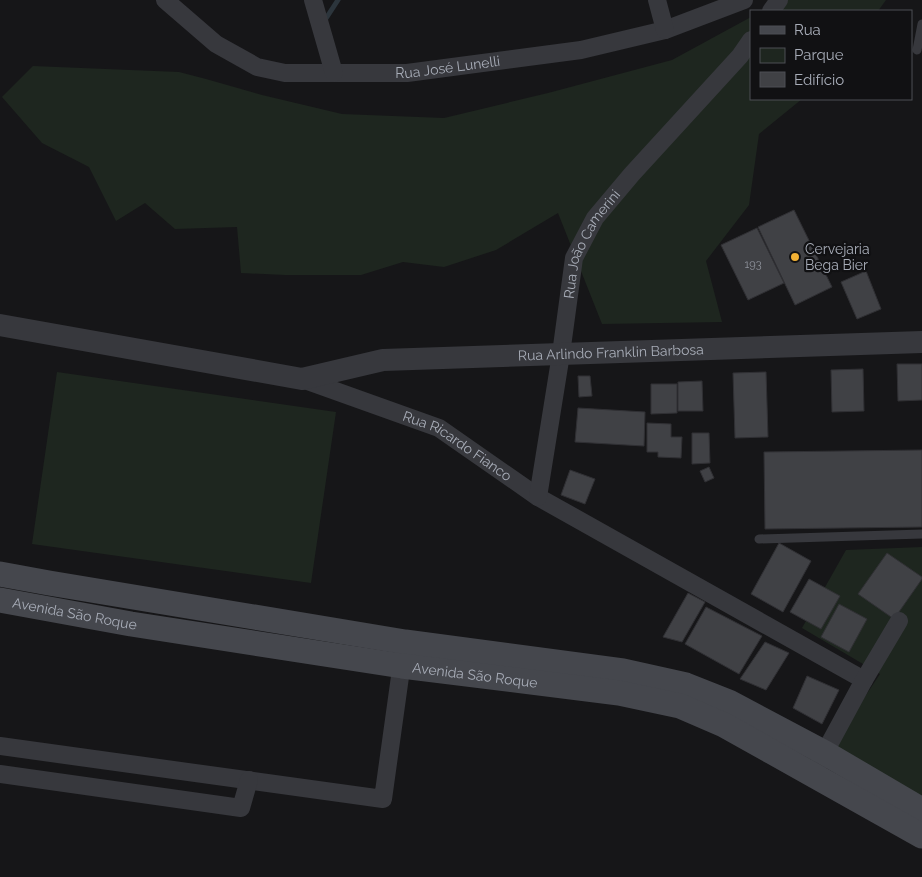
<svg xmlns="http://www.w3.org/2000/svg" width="922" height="877" font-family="Raleway,sans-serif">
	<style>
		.green { fill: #1e261f }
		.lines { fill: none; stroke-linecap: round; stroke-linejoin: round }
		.stream { stroke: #2c353c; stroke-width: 5 }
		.building { fill: #404145; stroke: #303034 }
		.service { stroke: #37383d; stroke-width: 9 }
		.minor { stroke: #37383d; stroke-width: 18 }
		.tertiary { stroke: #37383d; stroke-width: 22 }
		.secondary { stroke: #45474d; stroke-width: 25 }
		.poi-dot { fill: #f2b134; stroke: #111113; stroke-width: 2 }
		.labels { text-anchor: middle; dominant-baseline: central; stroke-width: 4.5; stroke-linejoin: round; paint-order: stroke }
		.number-label { font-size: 11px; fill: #8e929b }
		.street-label { font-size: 14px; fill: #a8adb8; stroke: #111113 }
		.poi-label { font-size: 14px; fill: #a8adb8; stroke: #111113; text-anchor: start }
	</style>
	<rect width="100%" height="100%" fill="#161618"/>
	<g class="green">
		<path d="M782,0H886L878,11H762Z"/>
		<path d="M751,17V99H802L759,134L749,205L706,261L722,322L602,324L558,213L496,250L444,267L403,262L361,275H285L241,273L237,227L175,229L145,203L116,221L89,167L42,143L2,97L33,66L179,72L206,79L262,95L342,114L444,118L548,93L672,60Z"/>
		<path d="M57,372L336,412L311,583L32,544Z"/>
		<path d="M922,547V800L830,749L880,674L802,628L846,550Z"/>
	</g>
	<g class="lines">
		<path class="stream" d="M323,23L338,0"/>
	</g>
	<g class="building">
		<path d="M794,210L832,287L795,305L758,227Z"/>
		<path d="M757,228L784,283L748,300L721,245Z"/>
		<path d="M866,271L881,309L857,319L841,282Z"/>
		<path d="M897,364H922V400L898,401Z"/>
		<path d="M863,369L864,411L832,412L831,370Z"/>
		<path d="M766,372L768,437L735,438L733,373Z"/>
		<path d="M578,376H590L592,396L579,397Z"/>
		<path d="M702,381L703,411H678V382Z"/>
		<path d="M651,384H677V413L651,414Z"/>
		<path d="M578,408L645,412L644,446L575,442Z"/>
		<path d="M647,423L671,424V437H682L681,458L658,457V452H647Z"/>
		<path d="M692,433H709L710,463L692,464Z"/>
		<path d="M922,450V527L765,529L764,452Z"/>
		<path d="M709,467L714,478L705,482L700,471Z"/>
		<path d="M570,470L595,479L585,504L561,495Z"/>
		<path d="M779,543L811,561L783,612L751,594Z"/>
		<path d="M887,553L922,577V579L894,619L858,594Z"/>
		<path d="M809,579L840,596L821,629L790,612Z"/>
		<path d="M688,593L705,602L682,642L663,637Z"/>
		<path d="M839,604L867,619L849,652L821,637Z"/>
		<path d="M706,607L762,636L739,674L685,644Z"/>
		<path d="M765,642L789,653L766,690L740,679Z"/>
		<path d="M807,676L839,690L822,724L793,708Z"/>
	</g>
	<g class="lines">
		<g class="service">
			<path d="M917,50L922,24"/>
			<path d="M759,539L922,534"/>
		</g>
		<g class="minor">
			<path id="s1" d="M165,0L216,44L257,67L285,73H407L581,50L665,30L744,0"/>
			<path d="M313,0L334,73"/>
			<path d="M657,0L665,30"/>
			<path d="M771,11L779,0"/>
			<path id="s2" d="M302,379L439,428L538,497L864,680"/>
			<path id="s3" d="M538,497L561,354L574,258L595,218L632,174L740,56L751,40"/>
			<path d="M0,746L383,799L403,655"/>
			<path d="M819,763L864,680L899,621"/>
			<path d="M0,774L241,808L249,780"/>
		</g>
		<path class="tertiary" id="s4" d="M0,325L302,379L383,360L922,342"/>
		<g class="secondary">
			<path d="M0,574L49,583L405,642L623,671L686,685L729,702L825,753L922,810"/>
			<path id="s5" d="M0,600L131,624L402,666L619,693L680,706L724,725L922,836"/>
		</g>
	</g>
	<circle class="poi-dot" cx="795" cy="257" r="5"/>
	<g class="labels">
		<g class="number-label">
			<text x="753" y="264">193</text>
		</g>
		<g class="street-label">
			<text stroke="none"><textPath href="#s1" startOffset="306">Rua José Lunelli</textPath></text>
			<text stroke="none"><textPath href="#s3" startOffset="261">Rua João Camerini</textPath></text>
			<text stroke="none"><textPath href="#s4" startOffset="618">Rua Arlindo Franklin Barbosa</textPath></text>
			<text stroke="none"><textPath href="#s2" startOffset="170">Rua Ricardo Fianco</textPath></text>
			<text stroke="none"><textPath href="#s5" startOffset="76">Avenida São Roque</textPath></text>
			<text stroke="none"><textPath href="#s5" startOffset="481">Avenida São Roque</textPath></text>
		</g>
		<g class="poi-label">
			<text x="805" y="249">Cervejaria<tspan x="805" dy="16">Bega Bier</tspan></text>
		</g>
	</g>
	<rect x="750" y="10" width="162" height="90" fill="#111113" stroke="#4d4f55"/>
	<rect x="760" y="26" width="25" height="8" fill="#45474d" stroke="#4d4f55"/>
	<text x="794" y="35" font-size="15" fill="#a8adb8">Rua</text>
	<rect x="760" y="48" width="25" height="15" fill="#1e261f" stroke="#4d4f55"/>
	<text x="794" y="60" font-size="15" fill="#a8adb8">Parque</text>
	<rect x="760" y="72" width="25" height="15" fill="#404145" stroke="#4d4f55"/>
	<text x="794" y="85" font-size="15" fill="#a8adb8">Edifício</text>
</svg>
